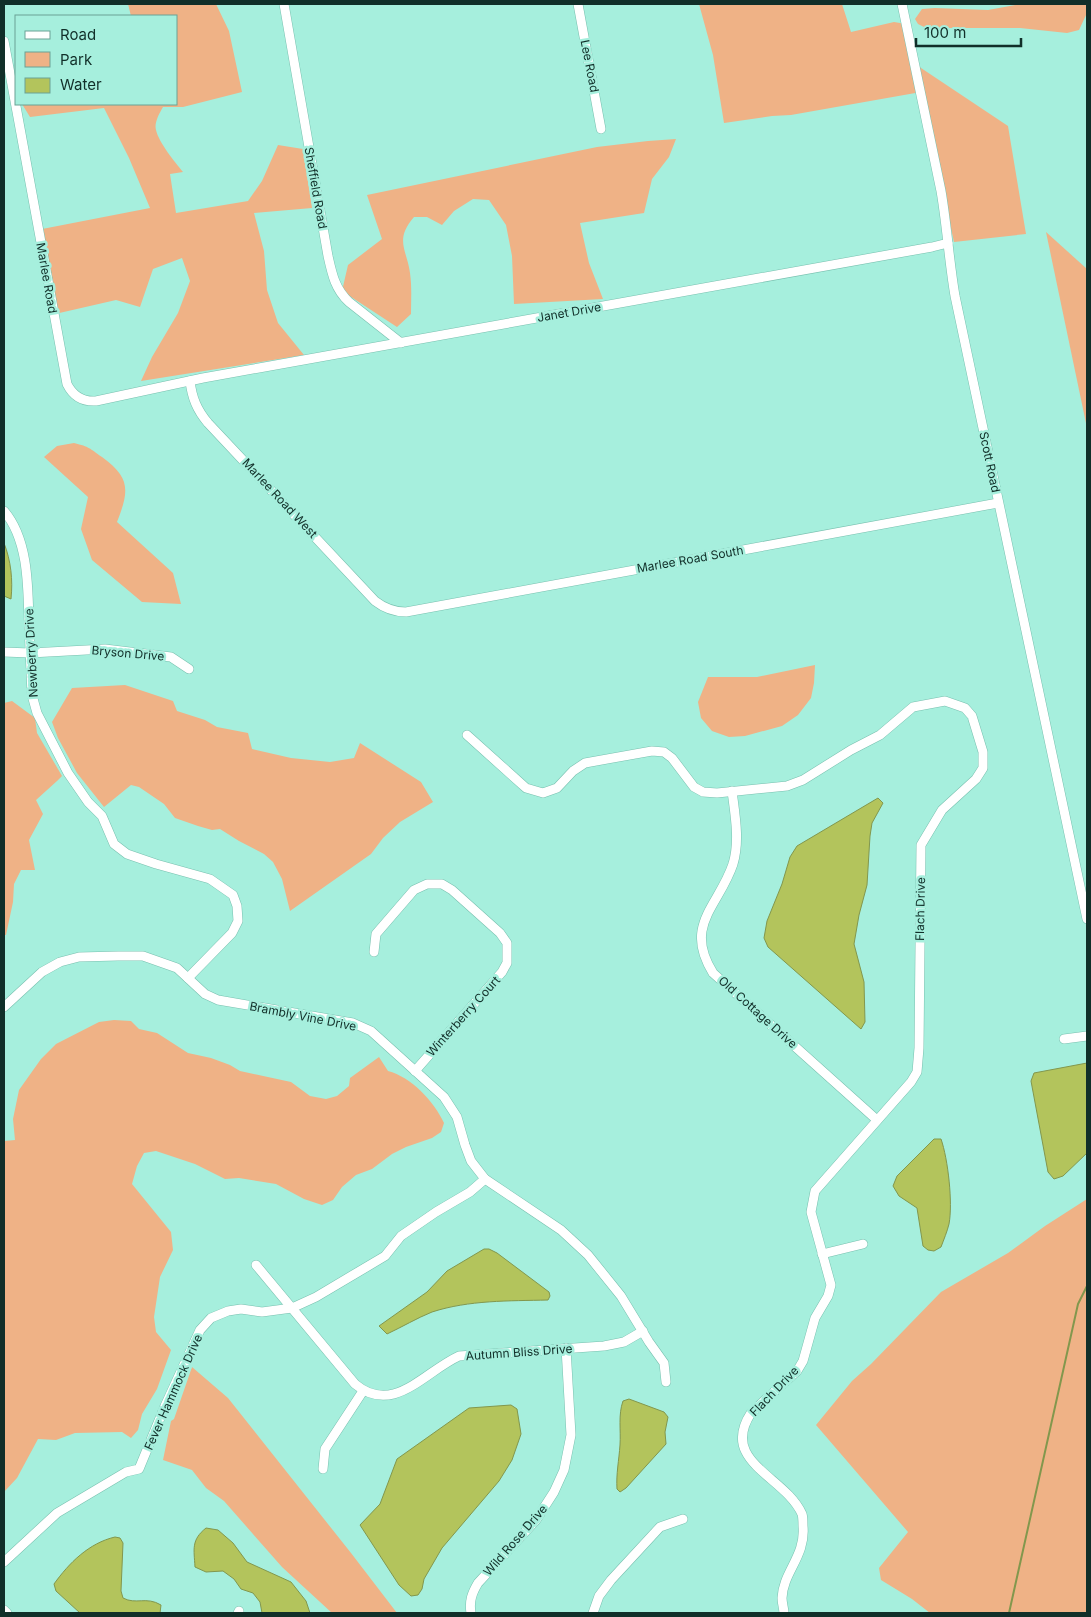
<svg xmlns="http://www.w3.org/2000/svg" width="1091" height="1617" font-family="Inter,sans-serif">
	<style>
		.green { fill: #efb286 }
		.water { fill: #b3c45c; stroke: #82974d }
		.lines { fill: none; stroke-linecap: round; stroke-linejoin: round }
		.stream { stroke: #82974d; stroke-width: 2 }
		.minor-casing { stroke: #78c0af; stroke-width: 10 }
		.minor { stroke: #fff; stroke-width: 9 }
		.labels { text-anchor: middle; dominant-baseline: central; stroke-width: 5; stroke-linejoin: round; paint-order: stroke }
		.street-label { font-size: 12px; fill: #112f29; stroke: #a6efdd }
	</style>
	<rect width="100%" height="100%" fill="#a6efdd"/>
	<g class="green">
		<path d="M128,4H216L229,31L242,92L183,107H163C159,114 154,123 156,130C159,143 175,162 183,172L170,174L176,213L248,201L262,181L278,145L303,149L312,208L254,213L264,251L267,290L278,323L304,355L141,381L152,357L178,313L190,281L182,258L153,269L140,307L116,300L55,314L37,230L150,208L129,158L104,108L30,117L22,104H176V16H131Z"/>
		<path d="M699,4H842L851,32L894,22L906,24L915,64L1008,126L1026,234L954,242L921,92L791,115L772,116L724,123L713,55Z"/>
		<path d="M1021,4H1087V13L1079,30L1067,33L1020,28H949L928,29L918,24L915,19L922,9L935,8L988,10Z"/>
		<path d="M676,139L669,157L652,179L644,213L580,223L589,263L603,299L514,304L512,256L506,225L489,200L473,199L454,211L442,225L427,217H414C394,240 407,250 410,273C412,287 411,300 411,314L397,327L342,291L348,265L382,239L367,195L597,147L648,141Z"/>
		<path d="M1046,232L1087,269V428Z"/>
		<path d="M74,443C90,447 89,448 102,457C131,478 129,491 117,522L173,573L181,604L142,602L92,560L81,529L88,497L44,457L57,446Z"/>
		<path d="M815,665L814,683L811,698L798,715L782,726L745,736L729,737L712,731L701,718L698,702L708,677H757Z"/>
		<path d="M125,685L173,701L177,711L205,720L217,727L248,733L252,749L291,758L330,762L354,758L360,743L421,782L433,802L400,822L383,838L371,854L290,911L282,879L273,862L264,854L239,841L220,829L212,830L198,826L175,818L164,804L139,787L131,785L104,807L77,773L58,738L52,722L72,688Z"/>
		<path d="M12,701L35,718L37,733L62,776L57,781L36,800L43,814L29,840L35,870H21L14,884L13,902L6,935H4V703Z"/>
		<path d="M114,1020L131,1021L139,1029L157,1033L188,1053L211,1058L230,1065L240,1071L291,1082L310,1096L326,1099L337,1096L349,1086L350,1078L379,1057L388,1071C411,1077 434,1101 444,1123L441,1132L432,1138L406,1147L392,1154L372,1169L356,1175L342,1187L333,1200L322,1205L304,1199L276,1184L239,1178L225,1179L195,1164L156,1151L144,1153L137,1166L132,1184L171,1232L173,1250L160,1277L154,1317L156,1332L171,1350L157,1389L142,1414L138,1430L131,1438L122,1432L75,1433L56,1440L38,1439L17,1478L4,1492V1141L15,1140L13,1119L19,1090L41,1059L56,1044L99,1022Z"/>
		<path d="M1087,1199V1613H930L912,1599L881,1580L879,1568L908,1532L816,1425L852,1381L871,1364L941,1292L1008,1253L1045,1226Z"/>
		<path d="M192,1367L228,1398L351,1553L397,1613H332L282,1567L224,1501L206,1488L192,1470L163,1460L171,1421L174,1419Z"/>
	</g>
	<g class="water">
		<path d="M4,543C11,561 13,580 11,599L4,596Z"/>
		<path d="M878,798L883,803L872,823L870,836L867,885L859,915L854,944L864,982L865,1022L861,1029L768,947L764,938L767,921L782,884L790,857L797,846Z"/>
		<path d="M1087,1063V1153L1063,1176L1054,1179L1048,1172L1031,1081L1034,1073Z"/>
		<path d="M934,1139H941C948,1159 953,1203 949,1224C947,1232 944,1239 941,1247L934,1251L928,1250L923,1246L917,1208L899,1196L893,1186L897,1176Z"/>
		<path d="M484,1249H489L497,1253L549,1292L550,1296L548,1300C509,1301 469,1300 432,1312C417,1318 402,1327 387,1334L379,1326L427,1292L447,1271Z"/>
		<path d="M629,1399L664,1412L668,1417L665,1432L666,1444L626,1488L620,1492L617,1489C616,1474 619,1460 620,1445C621,1430 618,1415 623,1401Z"/>
		<path d="M511,1405L517,1409L521,1434L512,1460L499,1481L442,1548L424,1579L422,1589L418,1595L411,1596L399,1585L360,1525L380,1504L397,1459L469,1408Z"/>
		<path d="M206,1528L218,1530L233,1543L247,1562L291,1582L306,1601L310,1613H262L260,1602L253,1593L241,1589L234,1579L223,1571L206,1572L195,1567C194,1549 191,1540 206,1528Z"/>
		<path d="M115,1537L120,1538L123,1543L121,1591L123,1598C136,1605 146,1596 161,1605L160,1613H80L56,1591L54,1584C69,1563 89,1543 115,1537Z"/>
	</g>
	<g class="lines">
		<path class="stream" d="M1009,1613L1078,1304L1087,1286"/>
		<defs>
			<g id="minor">
				<path d="M284,4L328,256C332,274 335,289 349,302L401,343"/>
				<path d="M578,4L601,129"/>
				<path d="M902,4L941,191C947,226 949,261 955,296L1087,919"/>
				<path d="M4,41L67,384C73,396 82,402 96,401L203,378L932,247L948,243"/>
				<path d="M190,381C192,398 197,410 208,423L375,601C384,608 394,612 406,612L998,503"/>
				<path d="M4,511C29,540 28,589 29,625C30,648 31,671 32,695L37,713L68,773L88,802L102,816L114,844L127,854L156,864L210,879L233,895L237,906L238,921L232,933L188,978"/>
				<path d="M4,652L30,653L105,649L171,657L189,669"/>
				<path d="M467,735L526,788L543,793L557,788L573,771L585,763L652,751L664,752L672,758L694,787L703,792L717,793L787,786L803,780L851,750L880,735L913,707L945,701L965,708L972,716L983,752V768L976,779L942,810L921,845L919,1048L917,1072L911,1082L815,1191L811,1212L831,1285L828,1296L815,1318L803,1361L797,1371L751,1413C719,1462 785,1476 802,1514C803,1517 803,1522 803,1526C806,1556 783,1572 782,1598C782,1603 784,1609 784,1613"/>
				<path d="M732,791C735,815 740,841 733,864C719,906 683,925 713,973L877,1120"/>
				<path d="M374,952L376,934L414,890L427,884H442L452,890L500,933L507,943V963L502,972L415,1071"/>
				<path d="M4,1007L42,972L60,962L79,957L118,956H143L177,968L205,994L218,1000L353,1023L371,1031L444,1097L457,1117L465,1145L471,1161L485,1179L561,1230L588,1255L621,1296L649,1342L664,1363L666,1382"/>
				<path d="M1064,1039L1087,1036"/>
				<path d="M822,1254L863,1244"/>
				<path d="M256,1265L355,1384C393,1416 424,1372 459,1356L604,1346L624,1342L643,1331"/>
				<path d="M323,1469L325,1449L363,1391"/>
				<path d="M4,1562L57,1513L126,1472L139,1469L165,1406L200,1330L211,1318L228,1311L241,1309L262,1312L292,1308L316,1297L385,1256L401,1236L436,1212L470,1192L485,1179"/>
				<path d="M4,1610L7,1613"/>
				<path d="M238,1613L239,1611"/>
				<path d="M471,1613C469,1601 472,1593 478,1583L536,1520L554,1492L564,1470L571,1435L566,1348"/>
				<path d="M593,1613L599,1596L611,1580L660,1527L683,1519"/>
			</g>
		</defs>
		<use href="#minor" class="minor-casing"/>
		<use href="#minor" class="minor"/>
	</g>
	<g class="labels">
		<g class="street-label">
			<text transform="translate(590 66) rotate(79)">Lee Road</text>
			<text transform="translate(316 188) rotate(80)">Sheffield Road</text>
			<text transform="translate(47 278) rotate(80)">Marlee Road</text>
			<text transform="translate(569 312) rotate(-10)">Janet Drive</text>
			<text transform="translate(990 462) rotate(78)">Scott Road</text>
			<text transform="translate(280 498) rotate(47)">Marlee Road West</text>
			<text transform="translate(690 559) rotate(-10)">Marlee Road South</text>
			<text transform="translate(31 653) rotate(-93)">Newberry Drive</text>
			<text transform="translate(128 653) rotate(5)">Bryson Drive</text>
			<text transform="translate(920 909) rotate(-89)">Flach Drive</text>
			<text transform="translate(758 1012) rotate(42)">Old Cottage Drive</text>
			<text transform="translate(303 1016) rotate(11)">Brambly Vine Drive</text>
			<text transform="translate(463 1016) rotate(-48)">Winterberry Court</text>
			<text transform="translate(519 1352) rotate(-4)">Autumn Bliss Drive</text>
			<text transform="translate(774 1391) rotate(-46)">Flach Drive</text>
			<text transform="translate(173 1392) rotate(-66)">Fever Hammock Drive</text>
			<text transform="translate(515 1540) rotate(-49)">Wild Rose Drive</text>
		</g>
	</g>
	<rect width="1091" height="1617" fill="none" stroke="#112f29" stroke-width="10"/>
	<rect x="15" y="15" width="162" height="90" fill="#a6efdd" stroke="#6aa295"/>
	<rect x="25" y="31" width="25" height="8" fill="#ffffff" stroke="#6aa295"/>
	<text x="60" y="40" font-size="15" fill="#112f29">Road</text>
	<rect x="25" y="52" width="25" height="15" fill="#efb286" stroke="#6aa295"/>
	<text x="60" y="65" font-size="15" fill="#112f29">Park</text>
	<rect x="25" y="78" width="25" height="15" fill="#b3c45c" stroke="#6aa295"/>
	<text x="60" y="90" font-size="15" fill="#112f29">Water</text>
	<path d="M916 38v8h105v-8" fill="none" stroke="#112f29" stroke-width="2.5"/>
	<text x="924" y="38" font-size="15" fill="#112f29" stroke="#a6efdd" stroke-width="4" paint-order="stroke">100 m</text>
</svg>
